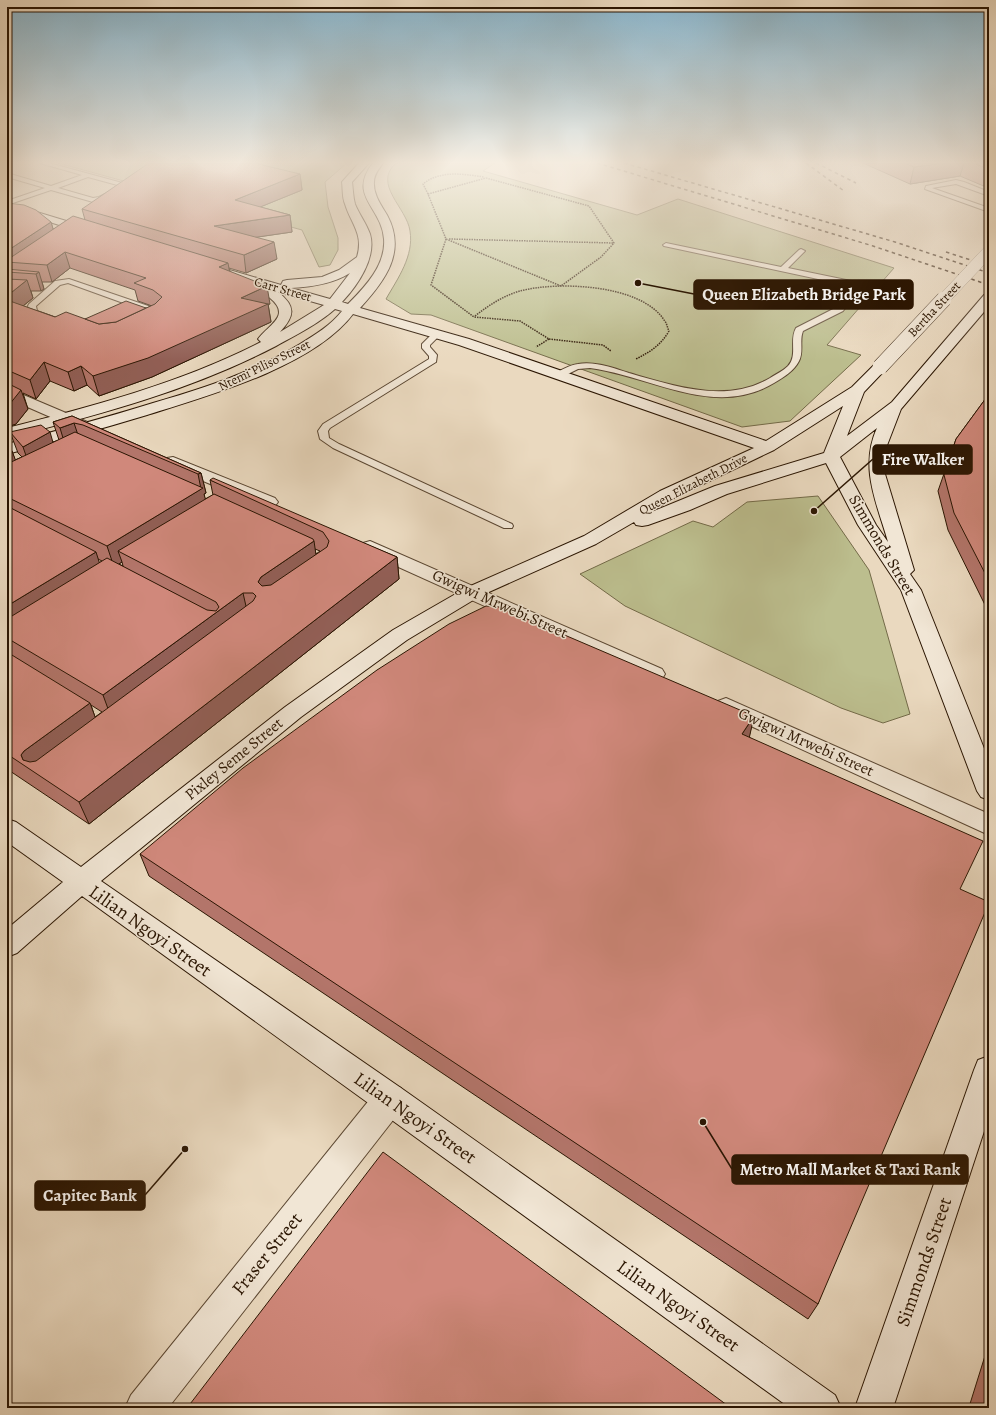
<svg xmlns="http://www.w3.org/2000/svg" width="996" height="1415" font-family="Alegreya,serif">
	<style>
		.green { fill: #bcbe8e; stroke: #736a48 }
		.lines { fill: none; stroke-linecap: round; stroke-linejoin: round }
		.lane-casing { stroke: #5a4631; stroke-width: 2 }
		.street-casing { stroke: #5a4631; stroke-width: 2 }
		.secondary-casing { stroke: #2a1502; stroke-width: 2 }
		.path { stroke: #2a1502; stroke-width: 1.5; stroke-dasharray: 1.5 1; stroke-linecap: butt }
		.lane { fill: #f1e6d5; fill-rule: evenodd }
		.street { fill: #f1e6d5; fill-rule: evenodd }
		.secondary { fill: #f1e6d5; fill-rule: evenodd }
		.rail { stroke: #2a1502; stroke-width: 1.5; stroke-dasharray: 3.5 3.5; stroke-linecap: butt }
		.secondary-bridge-far1-casing { stroke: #2a1502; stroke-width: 12; stroke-linecap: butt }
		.secondary-bridge-casing { stroke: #2a1502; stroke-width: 16; stroke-linecap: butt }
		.secondary-bridge-far1 { stroke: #f1e6d5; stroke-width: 12 }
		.secondary-bridge { stroke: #f1e6d5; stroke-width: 15 }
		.wall { fill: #b3756a; stroke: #2a1502; fill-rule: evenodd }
		.shaded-wall { fill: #925f56; stroke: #2a1502 }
		.building { fill: #d0887b; stroke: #2a1502 }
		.labels { text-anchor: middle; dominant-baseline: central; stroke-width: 3; stroke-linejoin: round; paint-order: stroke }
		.far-street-label { font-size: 13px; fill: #2a1502; stroke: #f1e6d5 }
		.street-label { font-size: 16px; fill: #2a1502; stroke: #f1e6d5 }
		.near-street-label { font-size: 19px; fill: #2a1502; stroke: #f1e6d5 }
		.leader { fill: none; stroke: #2a1502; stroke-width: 1.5 }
		.callout-dot { fill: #2a1502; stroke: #f1e6d5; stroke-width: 1.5 }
		.callout { fill: #2a1502; stroke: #2a1502; stroke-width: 1.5 }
		.callout-label { font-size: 17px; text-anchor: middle; font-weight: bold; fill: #fff }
	</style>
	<rect width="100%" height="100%" fill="#ead9bf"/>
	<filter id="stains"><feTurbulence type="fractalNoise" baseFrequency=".005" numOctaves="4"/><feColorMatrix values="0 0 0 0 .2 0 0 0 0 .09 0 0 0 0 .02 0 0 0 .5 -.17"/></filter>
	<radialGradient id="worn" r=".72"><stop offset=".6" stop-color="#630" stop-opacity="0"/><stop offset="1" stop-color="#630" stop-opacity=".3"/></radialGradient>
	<g class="green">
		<path d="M58,163H347L325,182L328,207L338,238V250L330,265L319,267L302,230Z"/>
		<path d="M396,163H495L483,171L637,215L678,199L894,268L827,345L861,355L790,421L742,427L431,315L411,314L386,299C398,278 414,256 410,231C407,208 372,184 396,163Z"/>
		<path d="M818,496L869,570L910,714L883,723L841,708L625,606L580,574L693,521L713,527L747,502Z"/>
	</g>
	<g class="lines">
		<defs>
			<g id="lane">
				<path d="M40,163H49L126,184L127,187L101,201L93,202L51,190L7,205V201L45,188L7,177V173L51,186L82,175ZM88,177L121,186L99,197L93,198L58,188Z"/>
				<path d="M956,180L964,182L989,192V196L956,184L932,188L989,208V212L925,189L926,186Z"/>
				<path d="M666,243L781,267L799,250L801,249L805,251L788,268L851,281L862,287L843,311L803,331C799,341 804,351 799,361C794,371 784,377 774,383C715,419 651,376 590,368L578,369L562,377H556L555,375L556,373C563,369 570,365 578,364C595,361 613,368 629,373C675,386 726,404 770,378C776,374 783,371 788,366C798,355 789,340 796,328L837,307L853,288L846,285L664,246L663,245Z"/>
				<path d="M69,279L157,309L165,315L159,321L121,339L105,341L31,314L28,306L29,304L55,281ZM68,283L151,313L156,315L116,335L106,336L37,311L36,306L60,285Z"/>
				<path d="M434,332H440L441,334L430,345V347L437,355L436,362L330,428L328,431L329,438L339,444L512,524L513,526L512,528H504L333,448L320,439L318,431L323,424L429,359V356L422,348V344Z"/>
			</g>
			<g id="street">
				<path d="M7,388L92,424L94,427L92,430L86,432L80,430L7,398Z"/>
				<path d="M173,457L275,498L278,502L275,506L269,507L263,506L167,466L165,462L167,458Z"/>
				<path d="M370,541L662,669L665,674L662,679L654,681L646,679L363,551L361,547L363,543Z"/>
				<path d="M726,698L989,814V835L718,711L715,706L718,701Z"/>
				<path d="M390,1084L401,1088L405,1099L401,1110L168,1408H125L131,1395L379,1088Z"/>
			</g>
			<g id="secondary">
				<path d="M359,163H369L352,182C353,189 353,197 355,204C359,214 366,223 370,234C377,258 357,286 342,302L348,304C365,287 386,265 384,239C382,207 347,196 373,163H383C379,169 374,174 374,182C373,194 381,205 387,215C407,252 385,281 360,308L469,339L766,441L852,387L875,364L880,363L885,364L887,367L885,370L864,392L847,436L892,402L984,295L989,294V306L901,409L886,448L885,474L914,570L910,574L921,590L989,761V800L981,797L977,791L901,590L858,525L826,463L727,494L690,510L648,525L642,526L636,525L634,522L596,544L480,596L407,640L301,717L101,881L401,1088L835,1395L841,1408H790L82,896L17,953L7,957V929L63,882L7,842V819L16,822L81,867L285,707L393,630L466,588L584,536L660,491L754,448L459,345L353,314C314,366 208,396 147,415C101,429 54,442 7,454V444C56,431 105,418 153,403C204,388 254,372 300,344C315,335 331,325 342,311L335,309C318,324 296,335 276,346C192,390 99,415 7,438V428C94,406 181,383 261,342L258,339C268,325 292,316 270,298C265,295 258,292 255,287L256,286L222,276L220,273L222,270L226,269L281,285L283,281L287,280L322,277L339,270L357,257C364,234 351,224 345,204C342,197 343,189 342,182ZM350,273L330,299L291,288C311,287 333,284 350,273ZM278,292L324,305L280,332C295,316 296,306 278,292ZM843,406L824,453L715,486L649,513L672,499L774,450ZM877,428C859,468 877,503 888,542L876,525L840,457Z"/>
				<path d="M7,203L96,230L98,232L96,234L92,235L7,209Z"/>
				<path d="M989,1056V1116L893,1408H855L974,1070L978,1060Z"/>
			</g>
		</defs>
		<use href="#lane" class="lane-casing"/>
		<use href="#street" class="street-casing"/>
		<use href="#secondary" class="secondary-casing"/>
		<g class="path">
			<path d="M486,178L589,206L614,243L601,257L561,286L446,239L428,194Z"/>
			<path d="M428,194L423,184C440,170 463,174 484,177"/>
			<path d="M446,239L431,285L474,317L520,321L549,339L536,347"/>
			<path d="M449,239L614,243"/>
			<path d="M475,316C489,305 503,296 520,291C557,281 641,284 664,320C667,323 667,327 669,331C661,345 650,352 636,359"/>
			<path d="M549,339L603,345L611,351"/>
		</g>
		<use href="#lane" class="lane"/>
		<use href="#street" class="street"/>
		<use href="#secondary" class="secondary"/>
		<g class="rail">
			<path d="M597,163L873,246L989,285"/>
			<path d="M624,163L895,242L989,273"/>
			<path d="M806,163L844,191"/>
			<path d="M816,163L856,183"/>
			<path d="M946,252L989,266"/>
		</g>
		<defs>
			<path id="secondary-bridge-far1" d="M943,300L989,251"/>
			<path id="secondary-bridge" d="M880,367L944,299"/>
		</defs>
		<use href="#secondary-bridge-far1" class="secondary-bridge-far1-casing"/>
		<use href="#secondary-bridge" class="secondary-bridge-casing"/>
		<use href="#secondary-bridge-far1" class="secondary-bridge-far1"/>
		<use href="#secondary-bridge" class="secondary-bridge"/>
	</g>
	<g class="wall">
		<path d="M863,163H989V186L986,187L960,176L910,184Z"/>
		<path d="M300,174L302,190L260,207L290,215L292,232L257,237L277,259L246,273L229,268L230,271L270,304H268L271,322L152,377L99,396L87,385L74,391L50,381L36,399L23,393L28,409L16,424L7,427V203L51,222L53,229L85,220L82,209ZM70,268L135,290L138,301L152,306L146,308L85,319L55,317L23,306L33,298L31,291H41L44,289L42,282H52Z"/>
		<path d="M989,394V613L948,530L938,491L956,439Z"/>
		<path d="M72,416L201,473L206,493L204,494L205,499L213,495L210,480L397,557L399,579L89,824L7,769V445L12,451L15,460L22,457L18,453L10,432L53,442L59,440L53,422ZM315,549L320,551L316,554ZM98,559L102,561L99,563ZM122,562L123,566L119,564ZM91,705L102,712L95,717Z"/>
		<path d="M754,716L749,737L960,889L818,1304L808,1319L149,876L140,854Z"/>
		<path d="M989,1343V1408H970L969,1407Z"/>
	</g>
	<g class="shaded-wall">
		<path d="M944,163H964L960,176L910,184L914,167Z"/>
		<path d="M300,174L302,190L238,216L235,200Z"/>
		<path d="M989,176V186L986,187Z"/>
		<path d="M290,215L292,232L217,243L214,226Z"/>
		<path d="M51,222L56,239L7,262V251Z"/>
		<path d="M274,242L277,259L246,273L244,255Z"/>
		<path d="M65,252L70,268L52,282L47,265Z"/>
		<path d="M228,263L231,280L219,267Z"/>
		<path d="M39,272L44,289L41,291L36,274Z"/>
		<path d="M27,280L33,298L9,317L7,310V296Z"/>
		<path d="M267,286L270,304H268L271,322L152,377L99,396L93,376L241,298Z"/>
		<path d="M44,362L50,381L36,399L30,380Z"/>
		<path d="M81,366L87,385L74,391L68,372Z"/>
		<path d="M21,390L28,409L16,424L7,427V405Z"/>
		<path d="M74,423L81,444L66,448L60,428Z"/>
		<path d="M50,432L56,453L30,467L23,447Z"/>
		<path d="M12,451L20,472L7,478V454Z"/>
		<path d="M201,473L206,493L204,494L208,509L118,551L122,562L114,567L107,546L201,489L198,474Z"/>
		<path d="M314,541L317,562L265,599L258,582L261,577Z"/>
		<path d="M96,552L103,574L7,633V606Z"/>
		<path d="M397,557L399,579L89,824L79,802Z"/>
		<path d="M243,593L248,615L111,717L103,695Z"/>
		<path d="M90,703L98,725L35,772L23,760L21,755L24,751Z"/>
		<path d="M754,716L749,739L742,734Z"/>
	</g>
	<g class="building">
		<path d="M149,163H254L300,174L235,200L290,215L214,226L274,242L244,255L82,209Z"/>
		<path d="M904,163H944L914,167Z"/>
		<path d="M973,163H989V169Z"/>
		<path d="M7,203L24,205L36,210L51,222L7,251Z"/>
		<path d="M73,216L228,263L219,267L267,286L241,298L268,304L148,358L93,376L81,366L68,372L44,362L30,380L7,370V300L55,317L66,312L99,324L116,322L155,304L162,297L153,290L134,283L146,278L65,252L47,265L7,262V260Z"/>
		<path d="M7,269L39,272L36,274L7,272Z"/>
		<path d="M7,279L27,280L7,296Z"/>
		<path d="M126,301L146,308L116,322L99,324L85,319Z"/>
		<path d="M7,383L21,390L9,405H7Z"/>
		<path d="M989,394V581L954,513L944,475L956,439Z"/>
		<path d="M72,416L201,473L198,474L83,425L74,423L60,428L53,422Z"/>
		<path d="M41,425L50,432L23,447L10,432Z"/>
		<path d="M75,432L203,488L107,546L7,497V464Z"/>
		<path d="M7,445L12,451L7,454Z"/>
		<path d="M213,478L397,557L79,802L7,754V652L90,703L24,751L21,755L23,760L30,762L36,761L253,601L256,596L253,593H243L103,695L7,638V619L107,558L207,610L216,611L219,607L216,602L118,551L214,494L313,539L314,541L261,577L258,582L262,586L271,585L327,547L329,541L323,532L210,480Z"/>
		<path d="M7,506L96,552L7,606Z"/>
		<path d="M486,606L499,607L754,716L742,734L983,841L960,889L989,902V903L818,1304L140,854L243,768L377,670L449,624Z"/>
		<path d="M383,1152L731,1408H187Z"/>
		<path d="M989,1384V1396L986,1394Z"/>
	</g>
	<linearGradient id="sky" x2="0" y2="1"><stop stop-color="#88b7d0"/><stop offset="0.45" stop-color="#f6eee2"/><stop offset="1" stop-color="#f6eee2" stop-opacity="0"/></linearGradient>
	<rect width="996" height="361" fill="url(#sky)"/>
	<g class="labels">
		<g class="far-street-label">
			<text transform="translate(283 289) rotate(16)">Carr Street</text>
			<text transform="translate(934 309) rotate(-47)">Bertha Street</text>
			<text transform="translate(264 365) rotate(-26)">Ntemi Piliso Street</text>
			<text transform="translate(693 484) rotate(-27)">Queen Elizabeth Drive</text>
		</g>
		<g class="street-label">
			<text transform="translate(882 545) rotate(59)">Simmonds Street</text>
			<text transform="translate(500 604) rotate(24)">Gwigwi Mrwebi Street</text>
			<text transform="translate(806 742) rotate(24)">Gwigwi Mrwebi Street</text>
			<text transform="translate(234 759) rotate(-39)">Pixley Seme Street</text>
		</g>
		<g class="near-street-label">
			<text transform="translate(150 931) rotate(35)">Lilian Ngoyi Street</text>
			<text transform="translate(415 1118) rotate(35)">Lilian Ngoyi Street</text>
			<text transform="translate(267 1254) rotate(-51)">Fraser Street</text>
			<text transform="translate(924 1262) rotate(-71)">Simmonds Street</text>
			<text transform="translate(678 1306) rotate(35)">Lilian Ngoyi Street</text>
		</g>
	</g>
	<path class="leader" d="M638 283L694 294M814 511L873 459M703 1122L732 1169M185 1149L145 1195"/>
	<g class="callout-dot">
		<circle cx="638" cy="283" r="4"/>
		<circle cx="814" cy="511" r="4"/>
		<circle cx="703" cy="1122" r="4"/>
		<circle cx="185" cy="1149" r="4"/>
	</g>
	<g class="callout">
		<rect x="694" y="280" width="219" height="29" rx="4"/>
		<rect x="873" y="445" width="99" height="29" rx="4"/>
		<rect x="732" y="1155" width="236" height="29" rx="4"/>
		<rect x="35" y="1181" width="110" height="29" rx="4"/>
	</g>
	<g class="callout-label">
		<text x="804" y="300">Queen Elizabeth Bridge Park</text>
		<text x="923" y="465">Fire Walker</text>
		<text x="850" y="1175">Metro Mall Market &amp; Taxi Rank</text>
		<text x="90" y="1201">Capitec Bank</text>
	</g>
	<rect width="996" height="1415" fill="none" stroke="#ead9bf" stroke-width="24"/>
	<rect x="8" y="8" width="980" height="1399" fill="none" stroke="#2a1502" stroke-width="2"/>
	<rect x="12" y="12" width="972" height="1391" fill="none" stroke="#2a1502"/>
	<rect width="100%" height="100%" filter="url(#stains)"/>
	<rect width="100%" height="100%" fill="url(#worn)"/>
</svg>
